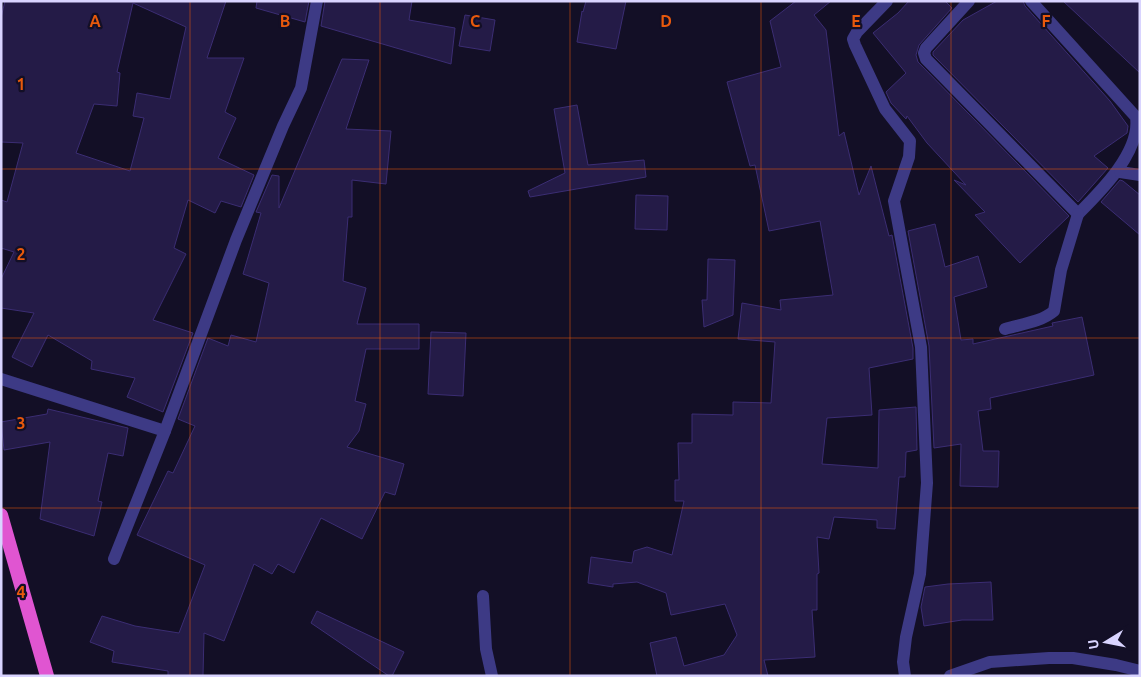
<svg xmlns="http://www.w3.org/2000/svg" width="1141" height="677" font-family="Ubuntu,sans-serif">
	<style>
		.building { fill: #241b47; stroke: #3b2d73; fill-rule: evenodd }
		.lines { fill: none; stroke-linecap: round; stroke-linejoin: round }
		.minor { stroke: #3d3a85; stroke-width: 12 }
		.trunk { stroke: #e055d1; stroke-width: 14 }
		.grid { fill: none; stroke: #e8590c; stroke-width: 1; stroke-opacity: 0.55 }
		.grid-label { font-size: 16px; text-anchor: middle; font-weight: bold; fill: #e8590c; stroke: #130f26; stroke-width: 4.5; stroke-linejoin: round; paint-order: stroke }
	</style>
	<rect width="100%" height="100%" fill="#130f26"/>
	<g class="building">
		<path d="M5,1H226L207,58H244L225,112L236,118L218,158L254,175L241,207L221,201L215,213L188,200L174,248L186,254L153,320L193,333L163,412L127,397L135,378L91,369L92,361L48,335L32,367L12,357L34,313L1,308V279L14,252L1,248V200L7,202L23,143L1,142V18ZM133,3L186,27L170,99L137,93L133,116L144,118L130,171L76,153L94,104L117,106L120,73L117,72Z"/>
		<path d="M257,1H309L305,22L256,8Z"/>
		<path d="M325,1H412L409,20L455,28L451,64L321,26Z"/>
		<path d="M586,1H626L616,49L577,42L582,11L583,12Z"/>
		<path d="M796,1H831L814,15L826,30L839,136L844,132L859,195L871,166L889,236L892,235L913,348V359L869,368L872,415L827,418L822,464L878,468L879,410L916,407L917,450L906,452L905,477H899L895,529L877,528V520L834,517L829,539L817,537L819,573L817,574V610H812L815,657L764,660L768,676H657L650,643L676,637L684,666L724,655L737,635L725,604L671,615L666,593L637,582L613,584V587L588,583L591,557L632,563L634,551L647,547L672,555L684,501H675V480H679L678,443H692V414L733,415V402L771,403L775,342L738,339L742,303L781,310L780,300L833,295L820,221L769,231L755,165L750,166L727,82L781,67L770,21Z"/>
		<path d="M909,1H945L952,8L919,45L916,55L918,62L1069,216L1020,263L975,215L985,212L954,180L966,185L927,143L907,116L906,119L891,103L886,92L906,73L873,33L898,13Z"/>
		<path d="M997,1H1023L1025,6L1110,101L1128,126L1127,133L1094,156L1108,168L1078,202L933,55V52L963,20Z"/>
		<path d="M1063,1H1140V73Z"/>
		<path d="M465,15L495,20L490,51L459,46Z"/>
		<path d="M342,59L369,60L346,129L391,131L386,184L352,180V217H348L343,281L366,288L357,324H419V349H366L355,401L366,404L359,431L347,447L404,464L395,495L385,492L362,539L321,518L294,573L278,564L272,574L254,564L224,641L204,633L203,676H168V671L112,662L114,651L90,642L102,616L135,626L179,633L205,565L137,535L168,471L173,473L195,426L178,419L208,338L228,346L231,335L256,342L269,283L243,274L261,213L256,212L272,175L279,176V208Z"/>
		<path d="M577,105L588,165L644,160L646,177L530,197L528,191L565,173L554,109Z"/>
		<path d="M1120,180L1123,181L1140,195V235L1101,202Z"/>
		<path d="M636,195L668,196L667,230L635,229Z"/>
		<path d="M935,224L945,267L978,256L987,287L954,297L961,340L973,339V344L1053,326L1052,323L1082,317L1094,375L990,398L991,409L978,411L983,451H999L998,487L960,486L961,444L934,448L929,346L908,231Z"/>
		<path d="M708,259L735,260L733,315L704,327L702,300H707Z"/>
		<path d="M431,332L466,333L463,396L428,394Z"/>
		<path d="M48,409L128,428L123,456L108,453L98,501L102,502L94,536L40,519L50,442L4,450L1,422L47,414Z"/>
		<path d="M991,582L993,620H962L924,626L921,607L925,587L948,584Z"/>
		<path d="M317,611L404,652L392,676H389L311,623Z"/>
	</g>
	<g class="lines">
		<g class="minor">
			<path d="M887,1L857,32L853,39L855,45L885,109L910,141L909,157L894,201L921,347L927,483L920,574L906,637L903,662L905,676"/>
			<path d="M969,1L926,48L924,53L926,59L1078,214C1100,192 1141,152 1136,117L1031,1"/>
			<path d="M1120,172L1140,175"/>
			<path d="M1005,329C1022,324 1041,322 1054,311L1061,270L1078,214"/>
			<path d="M1,379L165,431"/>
			<path d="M114,559L165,431L236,240L283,126L301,88L317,1"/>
			<path d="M483,596L486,649L492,676"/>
			<path d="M950,676L990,662L1049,658H1073L1116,665L1140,671"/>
		</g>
		<path class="trunk" d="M1,515L47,676"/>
	</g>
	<path class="grid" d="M190,1V676M380,1V676M570,1V676M761,1V676M951,1V676M1,169H1140M1,338H1140M1,508H1140"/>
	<g class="grid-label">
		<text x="95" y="27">A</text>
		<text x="285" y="27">B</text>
		<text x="475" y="27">C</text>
		<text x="666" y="27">D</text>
		<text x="856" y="27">E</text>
		<text x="1046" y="27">F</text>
		<text x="21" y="90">1</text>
		<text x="21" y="260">2</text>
		<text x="21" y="429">3</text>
		<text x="21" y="598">4</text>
	</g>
	<rect width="1141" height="677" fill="none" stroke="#d9d4ff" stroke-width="5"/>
	<g transform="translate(1106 642) rotate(260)" stroke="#130f26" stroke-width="4" paint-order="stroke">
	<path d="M0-4L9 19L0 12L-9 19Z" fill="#d9d4ff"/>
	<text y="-8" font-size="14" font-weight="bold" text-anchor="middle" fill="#d9d4ff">U</text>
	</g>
</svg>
